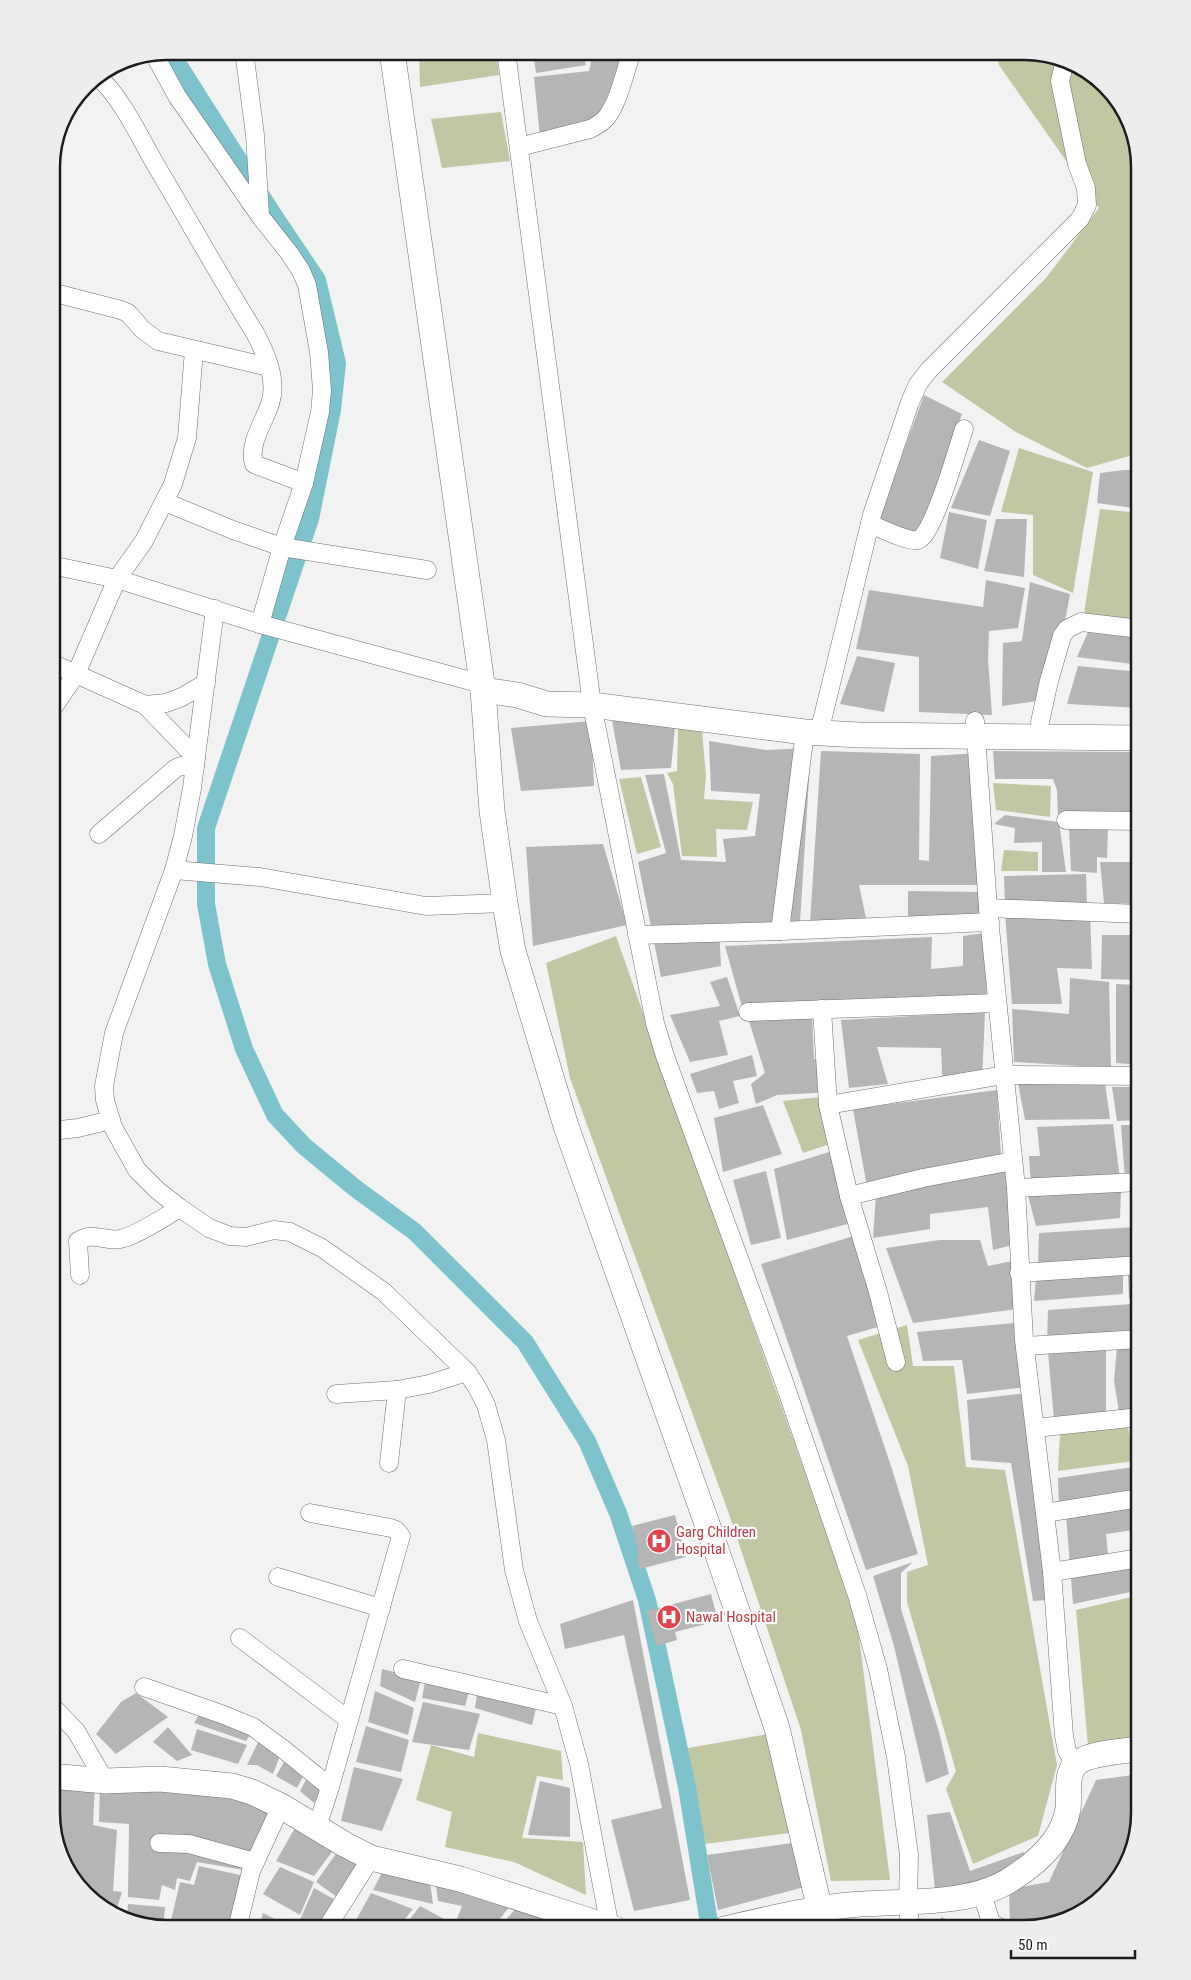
<svg xmlns="http://www.w3.org/2000/svg" width="1191" height="1980" font-family="'Roboto Condensed',sans-serif">
	<style>
		.green { fill: #c0c7a2 }
		.lines { fill: none; stroke-linecap: round; stroke-linejoin: round }
		.canal { stroke: #7ec3cb; stroke-width: 18 }
		.building { fill: #b5b5b6 }
		.street-casing { stroke: #6f6f71; stroke-width: 19 }
		.secondary-casing { stroke: #6f6f71; stroke-width: 26 }
		.street { stroke: #fff; stroke-width: 18 }
		.secondary { stroke: #fff; stroke-width: 25 }
		.labels { text-anchor: middle; dominant-baseline: central; stroke-width: 4.5; stroke-linejoin: round; paint-order: stroke }
		.health-label { font-size: 15px; fill: #be3a42; stroke: #fff; text-anchor: start }
		.rim { fill: none; stroke: #1d1d1e; stroke-width: 2.5 }
	</style>
	<rect width="100%" height="100%" fill="#f2f2f3"/>
	<g class="green">
		<path d="M419,51H496L499,75L420,87Z"/>
		<path d="M996,52H1032L1088,71L1128,116L1140,167V453L1087,468L1016,432L942,382L1046,278L1099,208L999,65Z"/>
		<path d="M501,112L510,161L442,168L431,119Z"/>
		<path d="M1019,448L1093,472L1073,593L1033,575V515L1001,512Z"/>
		<path d="M1100,509L1140,513V627L1083,620Z"/>
		<path d="M678,728L702,731L706,776L704,799L753,802L747,830L716,829L717,857L682,856L673,784L667,773L677,771Z"/>
		<path d="M641,777L661,847L637,854L619,779Z"/>
		<path d="M993,783L1051,786L1050,817L996,810Z"/>
		<path d="M1004,850L1038,852V871H1001Z"/>
		<path d="M616,936L857,1621L890,1880L831,1881L801,1730L729,1514L570,1078L546,963Z"/>
		<path d="M830,1096L842,1140L803,1153L783,1101Z"/>
		<path d="M907,1325L913,1366H954L966,1467L1005,1470L1057,1765L1038,1836L973,1864L946,1789L956,1771L907,1602V1572L928,1565L908,1466L858,1340Z"/>
		<path d="M1128,1427L1134,1461L1058,1471L1060,1434Z"/>
		<path d="M1140,1595V1737L1088,1746L1076,1610Z"/>
		<path d="M779,1732L797,1832L705,1844L688,1748Z"/>
		<path d="M478,1733L561,1751L563,1780L537,1776L522,1838L583,1842L586,1895L514,1862L445,1847L452,1812L416,1800L431,1745L474,1757Z"/>
		<path d="M840,1918L903,1922V1929H839Z"/>
	</g>
	<g class="lines">
		<path class="canal" d="M172,51L174,58L272,213L317,280L337,363L332,410L310,519L206,828V904L217,964L244,1049L275,1115L304,1146L355,1188L415,1232L525,1342L587,1441L618,1513L647,1600L687,1787L710,1929"/>
	</g>
	<g class="building">
		<path d="M533,51H582L586,65L536,73Z"/>
		<path d="M622,52L606,116L540,137L534,77L589,71L593,53Z"/>
		<path d="M924,395L962,414L918,535L878,521Z"/>
		<path d="M979,440L1010,451L990,516L951,508Z"/>
		<path d="M1124,470H1140V509L1097,503L1100,473Z"/>
		<path d="M949,512L987,520L978,569L940,558Z"/>
		<path d="M996,519H1027L1024,577L984,571Z"/>
		<path d="M986,580L1025,588L1018,628L989,631L988,659L992,715L919,712V657L856,649L869,590L983,607Z"/>
		<path d="M1030,582L1070,594L1051,699L1002,706L1003,643L1022,641Z"/>
		<path d="M1088,632L1140,638V665L1077,657Z"/>
		<path d="M857,656L895,663L884,712L840,704Z"/>
		<path d="M1078,666L1140,672V708L1067,704Z"/>
		<path d="M612,720L675,728L671,768L621,770Z"/>
		<path d="M591,721L594,786L521,791L511,728Z"/>
		<path d="M709,741L766,750L811,748L800,922L719,927L721,966L661,977L638,862L666,853L645,775L664,774L681,860L726,862L723,839L755,836L760,794L711,791Z"/>
		<path d="M821,751L920,754L919,860L929,861L931,756L979,753L991,887L974,885H859L867,923H810Z"/>
		<path d="M993,751L1140,752V816H1058L1057,790L1053,779H995Z"/>
		<path d="M1005,815L1059,822L1066,872H1042V842L1014,843L1015,828L994,824Z"/>
		<path d="M1108,826L1107,858L1097,857V873L1071,871L1069,827Z"/>
		<path d="M603,844L627,925L533,946L526,847Z"/>
		<path d="M1100,862H1140V904L1104,903Z"/>
		<path d="M1086,874L1087,905L1005,904L1004,876Z"/>
		<path d="M908,891L983,892L982,914L908,917Z"/>
		<path d="M1090,912L1092,969L1057,968L1062,1004H1012L1005,913Z"/>
		<path d="M984,933L987,1001L742,1007L725,946L932,937L931,969L963,966V936Z"/>
		<path d="M1102,935H1140V980L1101,979Z"/>
		<path d="M727,977L740,1016L719,1021L728,1055L690,1062L670,1015L720,1006L710,982Z"/>
		<path d="M1070,978L1109,982L1111,1068L1014,1062L1012,1009L1069,1014Z"/>
		<path d="M1116,984L1140,985V1065L1116,1063Z"/>
		<path d="M985,1012L982,1083L943,1090L941,1048L877,1047L888,1084L849,1088L841,1020Z"/>
		<path d="M812,1014L814,1059L833,1062V1092L777,1095L756,1104L751,1084L765,1073L749,1021Z"/>
		<path d="M752,1055L757,1076L733,1081L739,1103L719,1109L714,1091L697,1093L690,1074Z"/>
		<path d="M1018,1083H1105L1110,1119L1025,1120Z"/>
		<path d="M1112,1087H1140V1120L1117,1121Z"/>
		<path d="M997,1090L1001,1156L867,1187L853,1109Z"/>
		<path d="M763,1105L782,1154L723,1172L714,1118Z"/>
		<path d="M1113,1124L1120,1179L1031,1185L1029,1156H1040L1037,1127Z"/>
		<path d="M1121,1125H1140V1179L1125,1180Z"/>
		<path d="M842,1148L859,1221L787,1240L774,1169Z"/>
		<path d="M1007,1169L1012,1245L993,1250L988,1207L930,1214V1229L873,1238L876,1194Z"/>
		<path d="M766,1171L781,1238L751,1245L733,1180Z"/>
		<path d="M1121,1188L1120,1218L1036,1226L1027,1192Z"/>
		<path d="M1133,1190H1140V1259L1038,1266L1039,1233L1136,1227Z"/>
		<path d="M857,1235L895,1322L847,1336L892,1469L918,1554L866,1570L761,1264Z"/>
		<path d="M940,1240H980L988,1266L1017,1260V1309L913,1323L886,1248Z"/>
		<path d="M1123,1275V1294L1034,1301L1036,1279Z"/>
		<path d="M1128,1275H1140V1299H1129Z"/>
		<path d="M1133,1304L1134,1335L1047,1342L1048,1310Z"/>
		<path d="M1140,1305V1323H1138L1137,1306Z"/>
		<path d="M1014,1323L1027,1387L967,1394L962,1360L923,1361L917,1332Z"/>
		<path d="M1140,1345V1410L1119,1412L1114,1381L1117,1347Z"/>
		<path d="M1106,1347V1412L1054,1420L1048,1352Z"/>
		<path d="M1027,1393L1049,1600L1033,1601L1011,1463L971,1460L967,1400Z"/>
		<path d="M1140,1466V1491L1059,1505L1058,1478Z"/>
		<path d="M1140,1504V1529L1106,1534L1109,1565L1140,1562V1590L1073,1604L1066,1515Z"/>
		<path d="M675,1515L686,1557L640,1569L636,1555L639,1554L632,1526Z"/>
		<path d="M913,1562L901,1573V1609L939,1732L949,1774L926,1783L894,1646L873,1576Z"/>
		<path d="M711,1594L718,1621L675,1632L677,1640L656,1646L647,1611Z"/>
		<path d="M633,1600L690,1900L634,1911L611,1820L662,1808L624,1635L565,1649L560,1624Z"/>
		<path d="M382,1669L421,1679L415,1702L380,1686Z"/>
		<path d="M426,1677L470,1688L465,1706L422,1698Z"/>
		<path d="M478,1687L538,1700L532,1725L475,1708Z"/>
		<path d="M375,1691L414,1708L408,1735L368,1722Z"/>
		<path d="M136,1693L168,1717L116,1754L96,1734L121,1702Z"/>
		<path d="M423,1702L480,1714L469,1750L412,1742Z"/>
		<path d="M201,1712L254,1729L246,1741L194,1723Z"/>
		<path d="M366,1726L409,1740L401,1772L356,1762Z"/>
		<path d="M168,1727L192,1755L177,1761L153,1742Z"/>
		<path d="M197,1729L247,1745L238,1764L191,1750Z"/>
		<path d="M263,1732L282,1750L273,1774L257,1765H247Z"/>
		<path d="M288,1755L307,1769L297,1788L276,1776Z"/>
		<path d="M354,1767L403,1779L382,1831L341,1821Z"/>
		<path d="M309,1774L324,1786L314,1803L300,1791Z"/>
		<path d="M1140,1774V1813L1120,1877L1075,1917L1024,1929L1010,1925L1009,1889L1049,1882L1096,1780Z"/>
		<path d="M540,1781L570,1788V1837L528,1835Z"/>
		<path d="M51,1782L95,1785L93,1825L117,1830L113,1891L122,1892L117,1908L96,1901L63,1864L51,1813Z"/>
		<path d="M100,1786L139,1787L281,1805L244,1870L197,1862L190,1881L177,1878L175,1890L162,1885L159,1900L128,1897L129,1824L99,1822Z"/>
		<path d="M950,1812L970,1871L1024,1852L1029,1860L984,1888L935,1890L927,1815Z"/>
		<path d="M299,1821L340,1841L314,1876L276,1861Z"/>
		<path d="M792,1843L808,1886L718,1910L707,1855Z"/>
		<path d="M340,1848L366,1859L337,1897L316,1882Z"/>
		<path d="M199,1866L245,1876L234,1929H169L180,1882L194,1885Z"/>
		<path d="M280,1867L314,1882L300,1915L263,1894Z"/>
		<path d="M385,1867L429,1875L433,1904L373,1890Z"/>
		<path d="M435,1879L514,1901L492,1929H459L455,1924L462,1906L438,1901Z"/>
		<path d="M314,1888L339,1902L320,1929H312L299,1922Z"/>
		<path d="M371,1893L413,1909L397,1929H351Z"/>
		<path d="M128,1904L165,1907L163,1929L127,1917Z"/>
		<path d="M420,1906L448,1921L455,1929H402Z"/>
		<path d="M517,1907L554,1919L549,1929H498Z"/>
		<path d="M263,1913L294,1929H259Z"/>
		<path d="M941,1917L968,1929H940Z"/>
		<path d="M805,1920L804,1929H759Z"/>
	</g>
	<g class="lines">
		<defs>
			<g id="street">
				<path d="M244,51L255,135L260,215"/>
				<path d="M506,51L592,705L655,1023L665,1056L783,1379L857,1595L878,1669L896,1757L909,1855L908,1903L910,1929"/>
				<path d="M154,54L177,96L260,216L290,254L301,271L307,285L319,352L322,390L320,412L304,483L282,547L260,624"/>
				<path d="M98,77C119,94 140,137 154,162C188,219 220,277 255,333C266,354 278,380 270,404C264,422 248,444 254,464L304,483"/>
				<path d="M519,147L590,129C596,126 602,123 606,118C619,102 625,71 632,51"/>
				<path d="M51,292L121,310L128,313L142,329L158,341L269,367"/>
				<path d="M165,502L233,530L282,547L427,570"/>
				<path d="M870,524C880,528 908,542 918,540C933,536 958,447 964,429"/>
				<path d="M51,565L117,579L260,624L482,684"/>
				<path d="M215,609L192,788L183,836L174,870L114,1033L104,1086L105,1100L113,1127L137,1170L157,1190L180,1208L209,1228L230,1236L246,1237L274,1230L290,1232L322,1248L384,1292L467,1372L478,1389L486,1405L496,1440L514,1570L528,1621L563,1706L579,1764L610,1928"/>
				<path d="M51,663L76,674L117,579L144,541L173,484L187,438L194,350"/>
				<path d="M145,705L196,758"/>
				<path d="M51,711L76,674L145,705L166,703L182,697L206,683"/>
				<path d="M975,721L988,908L1016,1188L1024,1340L1052,1572L1064,1736L1067,1751L1075,1764"/>
				<path d="M1040,722L1049,681L1062,636L1067,629L1081,622L1140,629"/>
				<path d="M819,733L872,515L910,402L918,384L929,370L1080,219L1087,205L1086,188L1077,164L1060,81L1063,69L1066,63"/>
				<path d="M1066,820L1140,821"/>
				<path d="M99,834L176,768L181,766L195,767"/>
				<path d="M174,870L260,877L426,906L505,903"/>
				<path d="M988,908L1140,914"/>
				<path d="M780,931L805,732"/>
				<path d="M637,935L780,931L990,922"/>
				<path d="M822,1009L828,1105L849,1196L878,1292L896,1362"/>
				<path d="M748,1012L997,1003"/>
				<path d="M828,1105L1004,1075L1140,1076"/>
				<path d="M51,1131L78,1128L111,1120"/>
				<path d="M1016,1188L1140,1182"/>
				<path d="M849,1196L923,1178L1013,1161"/>
				<path d="M1019,1273L1140,1265"/>
				<path d="M80,1275L78,1241C95,1230 107,1244 124,1238C141,1233 164,1217 180,1208"/>
				<path d="M1025,1346L1140,1339"/>
				<path d="M336,1394L397,1390L429,1384L467,1372"/>
				<path d="M1035,1428L1140,1417"/>
				<path d="M389,1463L397,1390"/>
				<path d="M310,1513L391,1528L396,1530L401,1536L330,1787"/>
				<path d="M1045,1513L1140,1498"/>
				<path d="M1052,1572L1140,1558"/>
				<path d="M278,1577L381,1608"/>
				<path d="M240,1638L349,1720"/>
				<path d="M403,1669L563,1706"/>
				<path d="M144,1687L224,1715L253,1727L283,1749L330,1787L317,1827"/>
				<path d="M51,1705L76,1731L105,1781"/>
				<path d="M159,1843L189,1844L255,1862"/>
				<path d="M982,1893L991,1923L1003,1929"/>
				<path d="M237,1929L251,1871L281,1806"/>
				<path d="M326,1929L371,1858"/>
			</g>
			<g id="secondary">
				<path d="M392,51L483,690L492,811L505,903L513,951L566,1126L717,1552L777,1728L820,1910L817,1929"/>
				<path d="M483,690L517,695L547,704L592,705L805,732L859,735L1140,738"/>
				<path d="M51,1776L105,1781L160,1779L232,1786L252,1792L281,1806L344,1844L371,1858L460,1879L615,1929"/>
				<path d="M725,1929C762,1920 801,1911 840,1906C893,1899 968,1909 1013,1878C1038,1862 1063,1839 1068,1809C1070,1795 1065,1776 1075,1765C1085,1753 1124,1751 1140,1749"/>
			</g>
		</defs>
		<use href="#street" class="street-casing"/>
		<use href="#secondary" class="secondary-casing"/>
		<use href="#street" class="street"/>
		<use href="#secondary" class="secondary"/>
	</g>
	<defs>
		<symbol id="hospital-disc" viewBox="-11 -11 22 22"><circle r="9.5" fill="#e0444e" stroke="#fff"/><path d="M-5-5h3v3.5h4V-5h3V5h-3V1.5h-4V5h-3Z" fill="#fff"/></symbol>
	</defs>
	<g fill-rule="evenodd">
		<use href="#hospital-disc" x="645" y="1527" width="28" height="28"/>
		<use href="#hospital-disc" x="655" y="1603" width="28" height="28"/>
	</g>
	<g class="labels">
		<g class="health-label">
			<text x="676" y="1532">Garg Children<tspan x="676" dy="17">Hospital</tspan></text>
			<text x="686" y="1617">Nawal Hospital</text>
		</g>
	</g>
	<path d="M0 0H1191V1980H0ZM167 60H1024A107 107 0 0 1 1131 167V1813A107 107 0 0 1 1024 1920H167A107 107 0 0 1 60 1813V167A107 107 0 0 1 167 60Z" fill="#ededed" fill-rule="evenodd"/>
	<path class="rim" d="M167 60H1024A107 107 0 0 1 1131 167V1813A107 107 0 0 1 1024 1920H167A107 107 0 0 1 60 1813V167A107 107 0 0 1 167 60Z"/>
	<path d="M1011 1950v8h124v-8" fill="none" stroke="#1d1d1e" stroke-width="2.5"/>
	<text x="1018" y="1950" font-size="15" fill="#1d1d1e" stroke="#ffffff" stroke-width="4" paint-order="stroke">50 m</text>
</svg>
